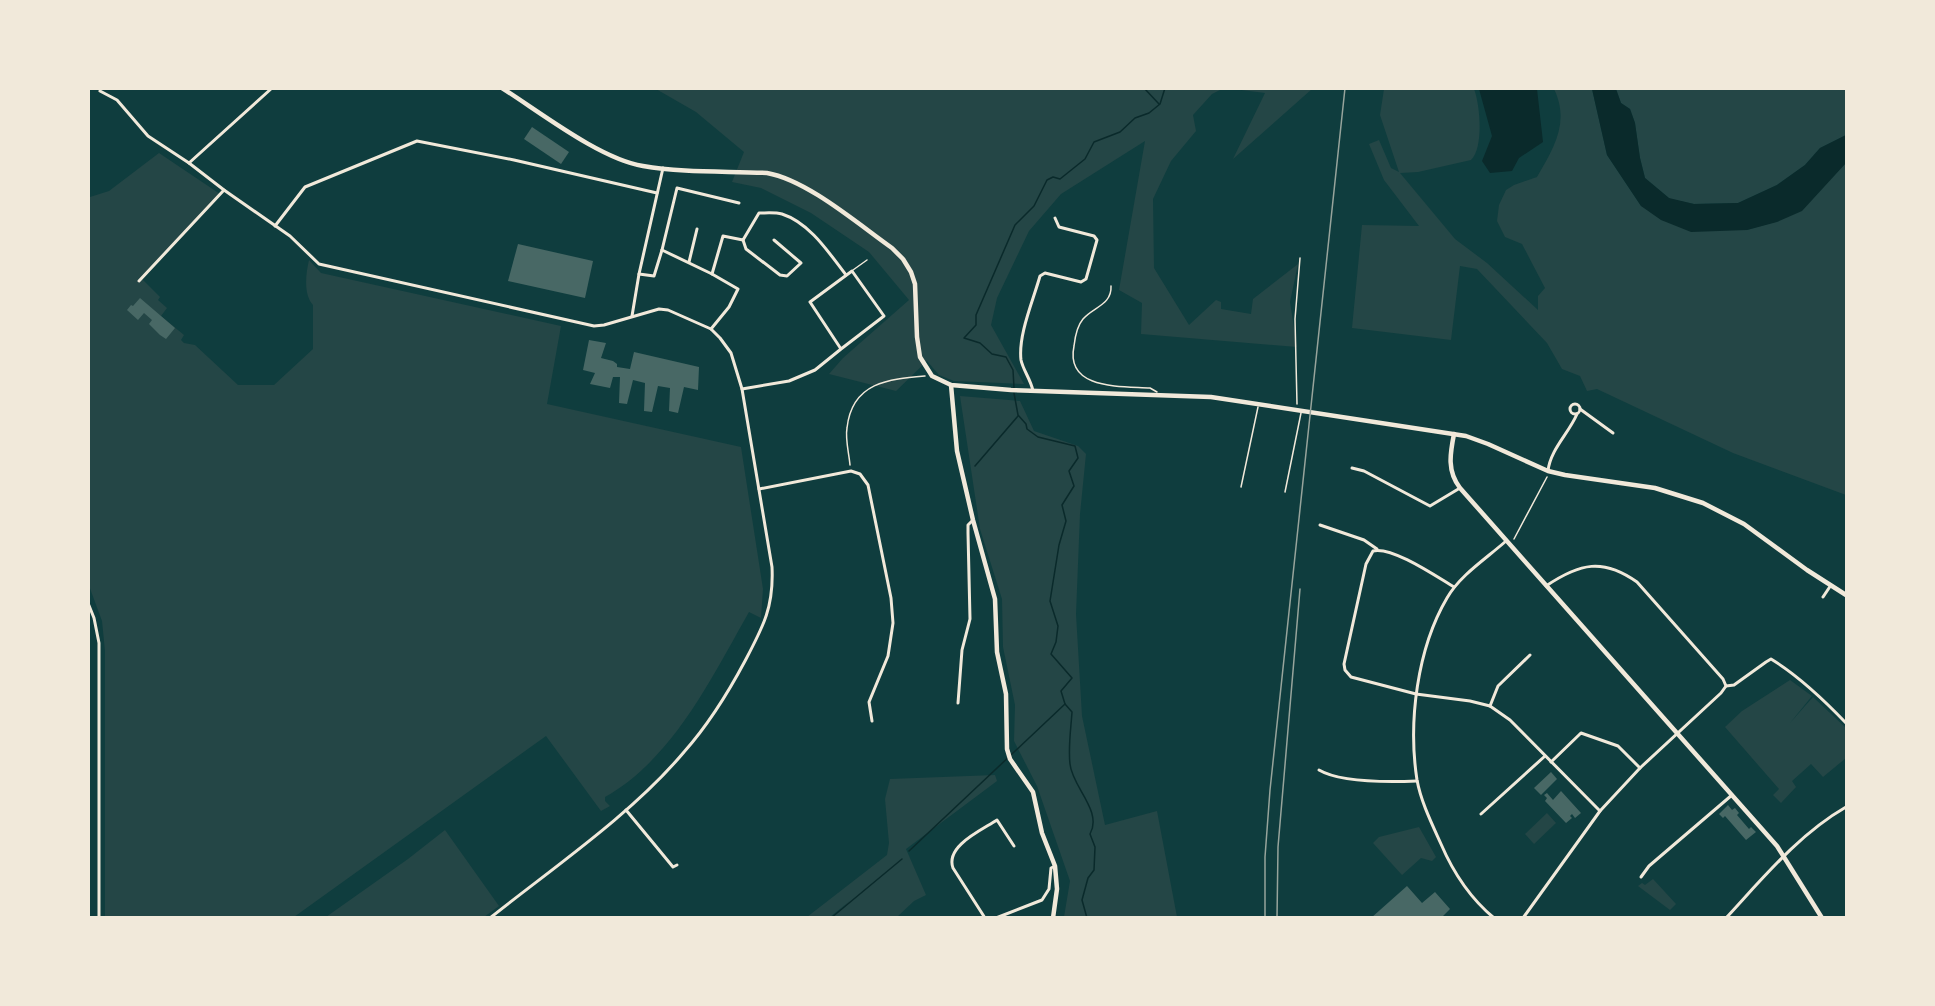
<svg xmlns="http://www.w3.org/2000/svg" width="1935" height="1006" font-family="'Sofia Sans Condensed',sans-serif">
	<style>
		.green { fill: #244646 }
		.water { fill: #0a2a2b }
		.lines { fill: none; stroke-linecap: round; stroke-linejoin: round }
		.stream { stroke: #0a2a2b; stroke-width: 1.5 }
		.building { fill: #486865 }
		.path { stroke: #f1e9da; stroke-width: 1.5 }
		.service { stroke: #f1e9da; stroke-width: 1.5 }
		.minor { stroke: #f1e9da; stroke-width: 3 }
		.tertiary { stroke: #f1e9da; stroke-width: 4.5 }
		.rail { stroke: #97a49c; stroke-width: 1.5 }
	</style>
	<rect width="100%" height="100%" fill="#0f3d3e"/>
	<g class="green">
		<path d="M656,89H1222L1212,94L1193,115L1196,131L1171,161L1153,199L1154,268L1189,325L1216,300L1221,302V309L1251,314L1253,299L1298,264L1290,302L1297,347L1141,334L1142,303L1119,290L1145,141L1061,194L1029,231L997,298L991,325L1024,384L954,381L939,375L927,361L896,391L829,374L843,358L909,300L869,252L811,213L761,188L732,182L744,152L696,112Z"/>
		<path d="M1234,89L1312,88V89L1233,159L1265,93Z"/>
		<path d="M1384,89H1474C1480,104 1484,148 1471,160L1418,172L1400,173L1455,239L1487,263L1538,310V296L1545,288L1522,244L1505,237L1497,221L1499,205L1506,190L1514,185L1537,177C1554,148 1570,122 1554,89H1592L1607,155L1641,206L1747,230L1778,221L1846,163V495L1733,453L1597,389L1587,391L1580,376L1562,369L1547,343L1477,269L1460,266L1451,340L1352,328L1362,225L1419,226L1384,180L1369,144L1379,140L1391,168L1399,172L1380,115Z"/>
		<path d="M1616,89H1846V135L1820,148L1805,165L1777,185L1738,203L1694,204L1670,199L1645,178L1640,158L1635,123L1630,109L1621,103Z"/>
		<path d="M159,153L220,194L142,279L160,297L158,300L167,308L161,316L184,335L181,340L184,343L195,345L238,385H274L313,349V305C303,294 306,273 309,260L321,273L561,326L547,404L741,447L763,589L761,618L749,612C712,677 673,759 605,797V801L610,806L601,811L546,736L294,917H105V651L102,621L88,583V194L90,197L109,191Z"/>
		<path d="M960,396L1020,401L1034,431L1078,446L1086,454L1080,514L1076,614L1082,716L1105,825L1157,811L1177,917H1064L1070,881L1037,786L1014,741L1015,705L1003,647L1002,599L980,529Z"/>
		<path d="M1790,680L1812,696L1790,723L1813,697L1846,728V758L1823,777L1811,764L1792,781L1796,787L1781,803L1773,795L1779,789L1725,727L1742,711Z"/>
		<path d="M995,775L997,781L906,849L926,895L914,901L897,917H832L851,900L830,917H807L887,855L889,843L885,799L890,779Z"/>
		<path d="M1547,813L1556,823L1534,844L1525,834Z"/>
		<path d="M1419,827L1436,857L1432,861L1421,858L1402,875L1373,843L1379,837Z"/>
		<path d="M445,830L499,906L484,917H326L408,859Z"/>
		<path d="M1653,879L1676,904L1670,910L1638,886L1642,883L1645,885Z"/>
	</g>
	<g class="water">
		<path d="M1479,89H1537L1543,142L1519,158L1512,171L1490,173L1482,161L1492,136Z"/>
		<path d="M1592,89H1616L1621,103L1630,109L1635,123L1640,158L1645,178L1669,198L1694,204L1738,203L1777,185L1805,165L1820,148L1846,135V163L1802,211L1777,222L1747,230L1691,232L1661,220L1641,206L1607,155Z"/>
	</g>
	<g class="lines">
		<g class="stream">
			<path d="M1144,88L1159,104"/>
			<path d="M1014,388L1013,370L1006,357L992,354L980,343L964,338L976,325V315L1015,225L1034,206L1047,180L1053,177L1060,179L1085,159L1094,142L1120,132L1135,118L1149,113L1160,104L1165,88"/>
			<path d="M1014,393L1018,415L1026,424L1027,429L1038,437L1075,446L1078,458L1069,471L1074,486L1062,505L1066,521L1059,545L1050,601L1058,626L1056,642L1051,654L1072,678L1061,691L1065,704L1072,712C1071,728 1068,747 1070,764C1072,787 1103,811 1090,834L1095,847L1094,870L1088,878L1082,900L1087,918"/>
			<path d="M975,466L1018,416"/>
			<path d="M909,851L1065,704"/>
			<path d="M831,918L902,859"/>
		</g>
	</g>
	<g class="building">
		<path d="M532,127L569,152L561,164L524,139Z"/>
		<path d="M518,244L593,261L585,298L508,281Z"/>
		<path d="M140,298L175,328L166,339L160,335L149,324L152,320L144,313L138,320L127,310L131,305L133,306Z"/>
		<path d="M589,340L606,343L601,358L613,361L617,364V367L630,369L634,352L699,367L698,390L684,387L678,413L669,411L670,388L658,386L652,412L644,411L645,383L633,380L627,404L619,403L620,377H613L610,388L590,384L595,373L583,370Z"/>
		<path d="M1551,772L1557,779L1541,795L1534,788Z"/>
		<path d="M1561,791L1581,813L1575,818L1572,814L1570,816L1572,818L1566,823L1545,801L1547,798L1544,795L1547,793L1553,800Z"/>
		<path d="M1728,805L1732,810L1735,808L1739,813L1737,815L1749,829L1751,827L1756,832L1746,840L1725,816L1723,818L1719,814Z"/>
		<path d="M1407,886L1422,903L1435,892L1450,909L1441,918H1371Z"/>
	</g>
	<g class="lines">
		<g class="path">
			<path d="M1297,404L1295,319L1300,258"/>
			<path d="M850,465C849,453 845,439 847,428C852,382 889,379 925,376"/>
			<path d="M1514,539L1547,477"/>
		</g>
		<g class="service">
			<path d="M853,270L867,260"/>
			<path d="M1111,286C1112,305 1093,307 1083,319C1077,326 1075,337 1074,346C1065,390 1121,386 1150,388L1157,392"/>
			<path d="M1241,487L1258,407"/>
			<path d="M1285,492L1301,413"/>
		</g>
		<g class="minor">
			<path d="M100,91L117,100L148,136L189,163L224,190L290,236L319,264L594,326L604,325L659,309L668,310L711,329L720,338L731,353L742,389L772,567C774,607 763,627 745,661C728,693 708,725 684,752C632,814 554,867 490,918"/>
			<path d="M189,163L272,88"/>
			<path d="M275,226L305,187L417,141L514,160L657,193"/>
			<path d="M743,240L746,249L780,275L787,276L801,263L774,240"/>
			<path d="M662,250L712,274"/>
			<path d="M689,262L697,229"/>
			<path d="M639,274L654,276L662,250L677,188L739,203"/>
			<path d="M139,281L224,190"/>
			<path d="M632,316L639,274L663,168"/>
			<path d="M711,329L729,307L738,289L712,274L723,236L743,240L759,213C766,213 775,212 782,214C810,223 829,253 846,275"/>
			<path d="M742,389L789,381L815,370L841,349L810,302L852,271L884,316L841,349"/>
			<path d="M1033,391C1031,380 1023,370 1021,360C1018,335 1033,301 1040,276L1045,273L1081,282L1086,279L1097,240L1094,236L1059,227L1055,218"/>
			<circle cx="1575" cy="409" r="5"/>
			<path d="M1580,409L1613,433"/>
			<path d="M1352,468L1364,471L1430,506L1460,488"/>
			<path d="M1548,471C1550,450 1569,433 1577,414"/>
			<path d="M759,489L851,471L860,474L868,485L891,598L893,623L888,656L869,702L872,721"/>
			<path d="M1320,525L1364,540L1377,549"/>
			<path d="M1546,586C1580,563 1603,558 1637,582L1723,679L1726,686"/>
			<path d="M1454,587C1437,577 1392,546 1373,551L1366,564L1344,664L1345,670L1351,677L1416,694L1470,701L1490,706L1510,720L1600,811"/>
			<path d="M1823,597L1831,585"/>
			<path d="M88,603L94,618L99,643V918"/>
			<path d="M958,703L962,650L970,619L968,533V525L973,520"/>
			<path d="M1490,706L1498,686L1530,655"/>
			<path d="M1551,762L1581,733L1618,746L1640,768"/>
			<path d="M1319,770C1341,783 1392,782 1417,781"/>
			<path d="M626,810L673,867L677,865"/>
			<path d="M1481,814L1545,756"/>
			<path d="M1641,877L1649,866L1732,795"/>
			<path d="M985,918L953,868C945,846 982,830 997,820L1014,846"/>
			<path d="M996,918L1042,900L1049,889L1051,868L1055,866"/>
			<path d="M1494,918C1470,898 1453,872 1441,844C1432,824 1421,802 1417,780C1408,722 1417,649 1447,598C1460,575 1487,558 1506,541"/>
			<path d="M1523,918L1600,811L1640,768L1721,693L1726,686L1734,685L1766,662L1771,659C1799,676 1824,700 1846,723"/>
			<path d="M1726,918C1763,878 1799,834 1846,807"/>
		</g>
		<g class="tertiary">
			<path d="M502,88C540,112 600,159 643,166C682,173 727,171 767,173C807,180 858,224 892,248L903,259L911,272L915,284L917,337L920,357L932,376L951,385L1011,390L1211,397L1466,436L1488,444L1548,471L1565,475L1655,488L1703,503L1744,524L1807,570L1846,595"/>
			<path d="M951,385L957,451L973,520L995,599L997,652L1006,694L1007,749L1010,759L1033,792L1042,833L1055,866L1057,889L1053,918"/>
			<path d="M1454,434C1450,454 1447,471 1460,488L1777,846L1822,918"/>
		</g>
		<g class="rail">
			<path d="M1265,918V857L1270,790L1345,88"/>
			<path d="M1277,918L1278,847L1300,589"/>
		</g>
	</g>
	<rect width="1935" height="1006" fill="none" stroke="#f1e9da" stroke-width="180"/>
</svg>
